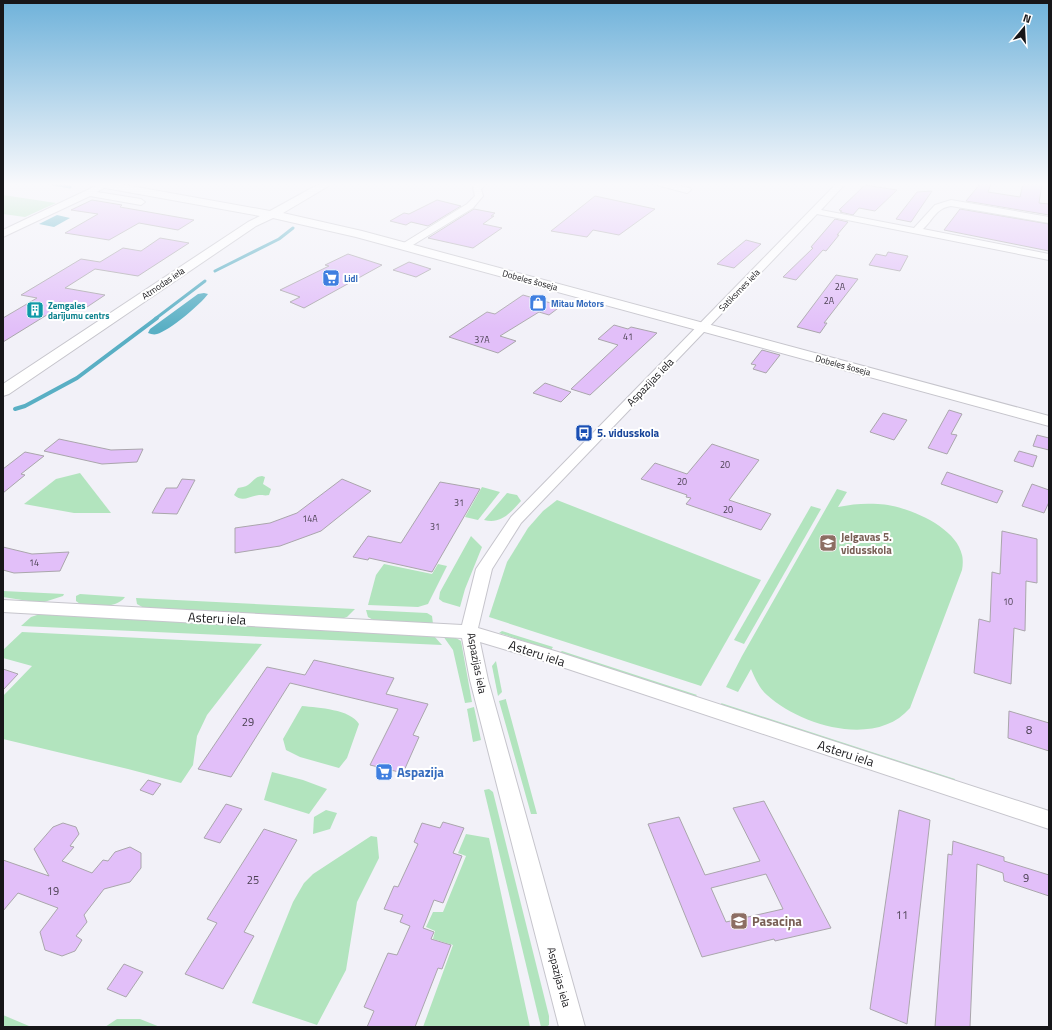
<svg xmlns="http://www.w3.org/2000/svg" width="1052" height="1030" font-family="'Titillium Web',sans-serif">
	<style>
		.green { fill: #b2e4be }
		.water { fill: #59afc4 }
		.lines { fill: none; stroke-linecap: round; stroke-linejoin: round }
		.stream-far1 { stroke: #59afc4; stroke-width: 3 }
		.stream { stroke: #59afc4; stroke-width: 4 }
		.building { fill: #e2bff9; stroke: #aaa6ac; fill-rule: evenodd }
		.minor-casing { stroke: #c6c5cc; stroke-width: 2 }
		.major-casing { stroke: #c6c5cc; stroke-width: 2 }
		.minor { fill: #fff; fill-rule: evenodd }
		.major { fill: #fff; fill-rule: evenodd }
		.labels { text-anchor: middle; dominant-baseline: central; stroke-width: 4; stroke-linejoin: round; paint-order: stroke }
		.far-shop-label { font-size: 9px; font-weight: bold; fill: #366cbe; stroke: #fff; text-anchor: start }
		.far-street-label { font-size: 9px; fill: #171619; stroke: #fff }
		.number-label { font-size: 9px; fill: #4a4051 }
		.far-culture-label { font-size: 9px; font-weight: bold; fill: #0d838f; stroke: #fff; text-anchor: start }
		.street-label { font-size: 11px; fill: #171619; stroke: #fff }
		.transit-label { font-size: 11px; font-weight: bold; fill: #164399; stroke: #fff; text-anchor: start }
		.education-label { font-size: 11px; font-weight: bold; fill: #785e54; stroke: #fff; text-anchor: start }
		.near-number-label { font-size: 11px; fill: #4a4051 }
		.near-street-label { font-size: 13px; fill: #171619; stroke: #fff }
		.near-shop-label { font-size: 13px; font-weight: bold; fill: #366cbe; stroke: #fff; text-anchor: start }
		.near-education-label { font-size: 13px; font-weight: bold; fill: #785e54; stroke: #fff; text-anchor: start }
	</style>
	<rect width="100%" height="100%" fill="#f2f1f8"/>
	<g class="green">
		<path d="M3,195L56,203L25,217L3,214Z"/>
		<path d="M80,473L111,513H74L24,504L56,479Z"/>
		<path d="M262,476L265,477L263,484L271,489L269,495C265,496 263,495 259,495C249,496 243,503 234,495L238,488C241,487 245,487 248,485C253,482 254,477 262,476Z"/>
		<path d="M482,487L500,492L478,520L465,517Z"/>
		<path d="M837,489L847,492L838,507C852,504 865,503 878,504C905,505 956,526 962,555C963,559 963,565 962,570L910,708C876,748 801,726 767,695C759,688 755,678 751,669L738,692L726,687L742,656Z"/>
		<path d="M507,493L517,495L521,501C511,512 501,525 484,520Z"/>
		<path d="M557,500L761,580L701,686L489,617L507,562L528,528L543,511Z"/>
		<path d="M811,506L821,509L744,644L734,640Z"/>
		<path d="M471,536L482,547L465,589L460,607L443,602L439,599L440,592Z"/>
		<path d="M384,564L432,574L438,564L447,566L428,604L418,607L368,605L376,575Z"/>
		<path d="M3,591L64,594L63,596L41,603L3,597Z"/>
		<path d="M80,594L125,597C115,610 95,605 80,604L76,601V596Z"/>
		<path d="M136,598L355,609L347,617L341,619L144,608L137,604Z"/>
		<path d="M366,610L427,613L432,616L433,624L375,621L368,617Z"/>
		<path d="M43,613L434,636L442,645L21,626L31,617Z"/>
		<path d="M502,631L553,647L551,650L499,633Z"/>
		<path d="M22,632L262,644L207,715L197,736L193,765L181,783L128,769L3,739V696L32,666L3,658V650Z"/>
		<path d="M443,636L456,638L461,641L472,702L465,703L453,650Z"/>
		<path d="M562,651L697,695L694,698L559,653Z"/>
		<path d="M496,661L502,692L498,696L492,666Z"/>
		<path d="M506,699V700L537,814H531L499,701Z"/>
		<path d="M721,703L955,779V783L723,707Z"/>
		<path d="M302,706C319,708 350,709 359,724L347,758L339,768L300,757L286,750L283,739Z"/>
		<path d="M474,707L481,740L473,742L467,709Z"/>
		<path d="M272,772L303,780L327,789L309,814L264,800Z"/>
		<path d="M489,789L493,792L549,1016V1025L546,1027H541L484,790Z"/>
		<path d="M326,810L337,813L330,829L313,834L314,817Z"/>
		<path d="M466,834L489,838L530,1027H423L453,945L433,939L435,931L426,927L433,912H443L466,856L458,853Z"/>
		<path d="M371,836L377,837L379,858L357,902L346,970L317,1025L252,1003L293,902L304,883L313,874Z"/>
		<path d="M3,1015L29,1026L3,1027Z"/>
		<path d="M117,1019H140L160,1027H105Z"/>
	</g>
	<g class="water">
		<path d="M57,215L70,218L54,227L39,224Z"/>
		<path d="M204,293L208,294C201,304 169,331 157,334C154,335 151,334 148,333L150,329L198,294Z"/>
	</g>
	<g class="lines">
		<g class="stream-far1">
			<path d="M53,184L70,187"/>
			<path d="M215,271L279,239L293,228"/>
			<path d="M155,319L205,281"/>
		</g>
		<path class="stream" d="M15,409L25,406L77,378L157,318"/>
	</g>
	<g class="building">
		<path d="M980,184H991L988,192L1020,197L1023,184H1042L1039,203L1049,204V215L966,201Z"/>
		<path d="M865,185L897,190L875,211L859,208L853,215L840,212L842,211L839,210Z"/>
		<path d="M932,191L911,222L896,219L917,192Z"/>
		<path d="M595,196L655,209L619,235L593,230L587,237L551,231Z"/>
		<path d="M92,200L122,205L120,207L194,220L178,230L139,223L109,240L65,233L98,214L71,210Z"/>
		<path d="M437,200L461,206L428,226L411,222L406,225L390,221L404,213L409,214Z"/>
		<path d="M474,209L495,213L491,216H494L483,224L502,228L473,248L428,238Z"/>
		<path d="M960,209L1049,224V251L944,230Z"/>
		<path d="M835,219L848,222L837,235H839L826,251L823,250L796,280L783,277L813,248L811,247Z"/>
		<path d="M160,238L189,243L138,276L95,269L65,288L105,295L87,307L59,302L50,313L3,342V318L37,298L21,295L81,259L100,262L123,248L141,251Z"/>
		<path d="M746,240L761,244L734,268L717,264Z"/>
		<path d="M888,252L908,256L900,271L869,265L876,254L886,256Z"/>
		<path d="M348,254L382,265L304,308L290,302L300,297L280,290L329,266L325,265Z"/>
		<path d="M409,262L431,269L416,277L393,270Z"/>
		<path d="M836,275L858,279L824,323H827L820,333L797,327Z"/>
		<path d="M523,295L561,306L549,315L539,312L500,336L516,341L498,353L449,337L487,312L495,314Z"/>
		<path d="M614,325L628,329L631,327L657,333L590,395L571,389L618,345L598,339Z"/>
		<path d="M762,350L780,355L766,373L753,369L756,365L751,364Z"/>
		<path d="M545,383L571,392L561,402L533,393Z"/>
		<path d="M949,410L962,414L951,434L957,435L947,454L928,448Z"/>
		<path d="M883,413L907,420L894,440L870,432Z"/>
		<path d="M1037,435L1049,438V450L1033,446Z"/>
		<path d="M59,439L111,450L143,449L137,462L102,464L44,451Z"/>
		<path d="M712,444L759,460L729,500L771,514L761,530L686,504L691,498L686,497L687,495L641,479L655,463L687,474Z"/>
		<path d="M1019,451L1037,456L1033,467L1014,461Z"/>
		<path d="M25,452L44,456L21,474L25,475L3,493V469Z"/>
		<path d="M947,472L1003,491L997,503L941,484Z"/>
		<path d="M182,479L195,480L177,514L152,513L166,488H177Z"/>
		<path d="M342,479L371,491L321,531L280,546L235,553V528L270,523L297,513Z"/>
		<path d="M440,482L480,489L432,572L369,558L368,560L353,557L368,536L401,543Z"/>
		<path d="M1032,484L1049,490V502L1044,513L1022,506Z"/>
		<path d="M1002,531L1037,539V583L1026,581L1025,631L1014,628L1011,684L974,673L979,619L990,622L992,572L1000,574Z"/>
		<path d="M3,547L32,554L69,552L60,571L14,573L3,570Z"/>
		<path d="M314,660L394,678L386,694L428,704L413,735L419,737L403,773L370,765L398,709L290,683L231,777L198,769L267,667L305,675Z"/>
		<path d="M3,669L18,674L3,690Z"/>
		<path d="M1009,711L1049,723V751L1008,738Z"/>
		<path d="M148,780L161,784L153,795L140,790Z"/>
		<path d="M764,801L831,928L775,941L774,939L702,957L648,824L679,817L705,875L760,861L733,808ZM766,874L783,909L726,922L711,888Z"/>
		<path d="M226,804L242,809L220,843L204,838Z"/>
		<path d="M899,810L930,820L907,1024L870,1009Z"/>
		<path d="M443,822L464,828L453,853L462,856L443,903L434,900L423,928L434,932L431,939L451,945L442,969L438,968L415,1027H367L374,1011L364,1007L388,953L397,955L410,926L400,922L403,915L384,909L394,886L398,887L418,844L414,842L422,823L440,828Z"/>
		<path d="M63,823L76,827L79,834L70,846L74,847L62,861L92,873L103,860L108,861L115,852L130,847L141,853V868L130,882L104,889L84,915L87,922L76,936L82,940L75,951L62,956L45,950L40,932L58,908L18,893L3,911V860L49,876L34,849L53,827Z"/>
		<path d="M264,829L297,840L244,932L254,936L223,989L185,974L217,923L207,919Z"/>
		<path d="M953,841L1004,857V861L1049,875V896L1004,881L1003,873L977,864L970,1027H935L948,854L952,855Z"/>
		<path d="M124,964L143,972L126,997L107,989Z"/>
	</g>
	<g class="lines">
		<defs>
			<g id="minor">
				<path d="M100,184L109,185L97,192L141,199L145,202L141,205L90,196L3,237V230Z"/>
				<path d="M476,184H486L481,189L483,196L473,208L408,248H402L400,246L402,244L467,204L475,196L473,188Z"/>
				<path d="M653,184H672L690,188L691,190L687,193Z"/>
				<path d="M836,184H845L821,210L914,228L935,205L951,200L1049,217V223L951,206C936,208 933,220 923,229L1049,254V260L817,214L521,523L492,569L478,628L558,652L1049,811V829L547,662L480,642L488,680L585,1027H559L470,680L462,638L3,612V600L462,625L476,569L511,517Z"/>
			</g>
			<path id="major" d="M95,184H120L270,211L319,184H332L283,213L362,231L1049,416V426L356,237L273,218L256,226L9,394L3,396V384L248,222L260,216L100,187Z"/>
		</defs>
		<use href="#minor" class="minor-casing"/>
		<use href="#major" class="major-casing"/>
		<use href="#minor" class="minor"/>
		<use href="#major" class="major"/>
	</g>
	<linearGradient id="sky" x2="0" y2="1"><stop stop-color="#6fb2da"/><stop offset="0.56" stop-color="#f9f9fc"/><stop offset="1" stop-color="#f9f9fc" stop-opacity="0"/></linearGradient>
	<rect width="1052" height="329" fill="url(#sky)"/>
	<defs>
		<symbol id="supermarket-square" viewBox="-11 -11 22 22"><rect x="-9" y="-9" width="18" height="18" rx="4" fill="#3f7fe0" stroke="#fff"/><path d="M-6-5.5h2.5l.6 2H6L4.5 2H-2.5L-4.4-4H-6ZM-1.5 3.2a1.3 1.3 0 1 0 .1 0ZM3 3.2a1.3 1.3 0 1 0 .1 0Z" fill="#fff"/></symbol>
		<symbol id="shop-square" viewBox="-11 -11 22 22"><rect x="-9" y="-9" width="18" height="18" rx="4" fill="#3f7fe0" stroke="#fff"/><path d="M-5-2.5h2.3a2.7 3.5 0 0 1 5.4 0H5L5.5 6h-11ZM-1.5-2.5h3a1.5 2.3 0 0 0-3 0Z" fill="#fff"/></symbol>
		<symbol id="building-square" viewBox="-11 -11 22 22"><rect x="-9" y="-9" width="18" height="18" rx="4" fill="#0f9aa8" stroke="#fff"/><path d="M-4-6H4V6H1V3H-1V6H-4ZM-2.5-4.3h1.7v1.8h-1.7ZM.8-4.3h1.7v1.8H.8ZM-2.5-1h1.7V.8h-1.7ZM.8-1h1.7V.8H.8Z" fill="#fff"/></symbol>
		<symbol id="bus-square" viewBox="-11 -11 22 22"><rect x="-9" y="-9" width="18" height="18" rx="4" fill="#1a4fb4" stroke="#fff"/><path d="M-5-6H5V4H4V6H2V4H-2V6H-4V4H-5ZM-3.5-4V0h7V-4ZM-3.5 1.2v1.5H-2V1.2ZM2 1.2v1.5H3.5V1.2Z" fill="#fff"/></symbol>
		<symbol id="school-square" viewBox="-11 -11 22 22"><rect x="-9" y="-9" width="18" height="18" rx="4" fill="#8d6e63" stroke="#fff"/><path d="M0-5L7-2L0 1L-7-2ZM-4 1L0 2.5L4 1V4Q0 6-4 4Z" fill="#fff"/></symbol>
	</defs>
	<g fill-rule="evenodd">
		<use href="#supermarket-square" x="321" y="268" width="20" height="20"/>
		<use href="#shop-square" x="528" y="293" width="20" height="20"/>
		<use href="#building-square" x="25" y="300" width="20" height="20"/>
		<use href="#bus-square" x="574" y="423" width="20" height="20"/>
		<use href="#school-square" x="818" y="533" width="20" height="20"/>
		<use href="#supermarket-square" x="374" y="762" width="20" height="20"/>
		<use href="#school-square" x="729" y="911" width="20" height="20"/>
	</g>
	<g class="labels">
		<g class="far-shop-label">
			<text x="344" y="278">Lidl</text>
			<text x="551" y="303">Mitau Motors</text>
		</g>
		<g class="far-street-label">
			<text transform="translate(530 280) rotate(15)">Dobeles šoseja</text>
			<text transform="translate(163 283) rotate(-34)">Atmodas iela</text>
			<text transform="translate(739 290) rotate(-46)">Satiksmes iela</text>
			<text transform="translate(843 365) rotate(15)">Dobeles šoseja</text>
		</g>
		<g class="number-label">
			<text x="840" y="286">2A</text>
			<text x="829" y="300">2A</text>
			<text x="628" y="336">41</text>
			<text x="482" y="339">37A</text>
			<text x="725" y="464">20</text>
			<text x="682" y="481">20</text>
			<text x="459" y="502">31</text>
			<text x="728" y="509">20</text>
			<text x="310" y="518">14A</text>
			<text x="435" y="526">31</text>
			<text x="34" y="562">14</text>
			<text x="1008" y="601">10</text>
		</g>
		<g class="far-culture-label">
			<text x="48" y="305">Zemgales<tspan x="48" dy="10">darījumu centrs</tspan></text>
		</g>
		<g class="street-label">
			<text transform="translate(650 382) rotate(-46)">Aspazijas iela</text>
			<text transform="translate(477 663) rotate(79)">Aspazijas iela</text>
			<text transform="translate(559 977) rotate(75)">Aspazijas iela</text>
		</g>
		<g class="transit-label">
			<text x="597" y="433">5. vidusskola</text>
		</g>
		<g class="education-label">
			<text x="841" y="537">Jelgavas 5.<tspan x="841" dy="13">vidusskola</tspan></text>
		</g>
		<g class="near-number-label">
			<text x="248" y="722">29</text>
			<text x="1029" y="730">8</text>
			<text x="1026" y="878">9</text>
			<text x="253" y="880">25</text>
			<text x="53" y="891">19</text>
			<text x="902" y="915">11</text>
		</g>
		<g class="near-street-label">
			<text transform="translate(217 618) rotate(3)">Asteru iela</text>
			<text transform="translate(537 653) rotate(18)">Asteru iela</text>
			<text transform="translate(846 753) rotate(18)">Asteru iela</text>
		</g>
		<g class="near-shop-label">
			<text x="397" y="772">Aspazija</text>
		</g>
		<g class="near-education-label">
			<text x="752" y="921">Pasaciņa</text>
		</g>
	</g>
	<rect width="1052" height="1030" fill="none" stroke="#171619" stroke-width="8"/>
	<g transform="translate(1024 28) rotate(18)" stroke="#ffffff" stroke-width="3" paint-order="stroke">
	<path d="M0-3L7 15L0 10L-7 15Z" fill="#171619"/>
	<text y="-6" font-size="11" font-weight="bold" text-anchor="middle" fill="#171619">N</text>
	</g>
</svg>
